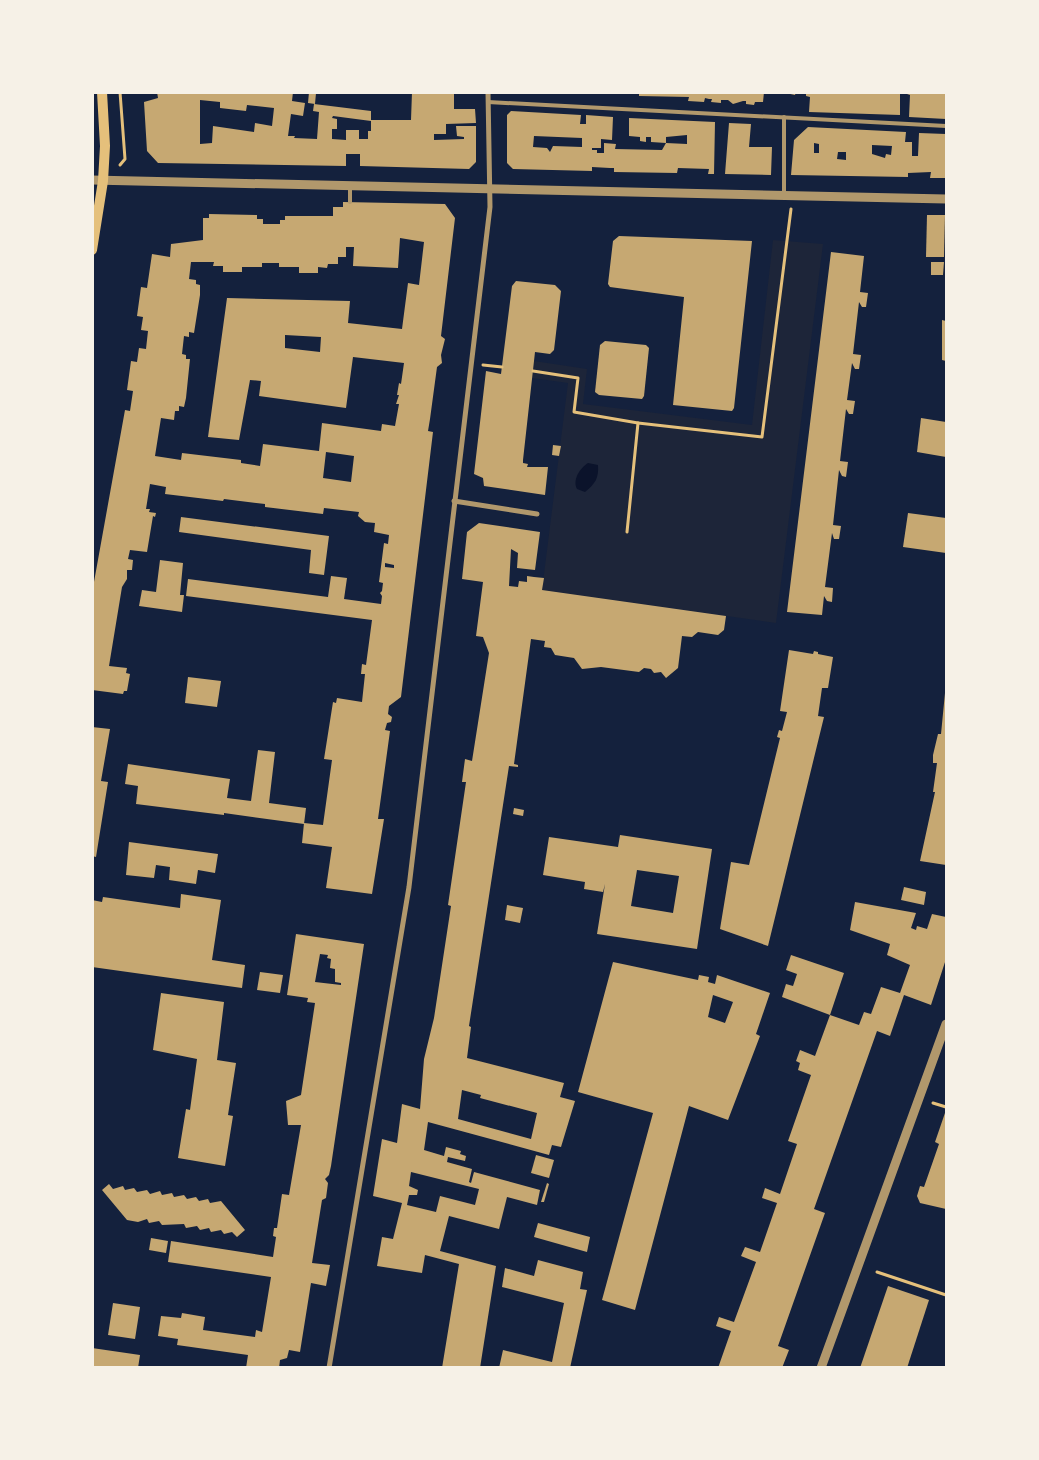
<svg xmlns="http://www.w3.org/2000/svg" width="1039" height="1460" font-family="Karla,sans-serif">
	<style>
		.green { fill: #1d2539 }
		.water { fill: #0b132b }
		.building { fill: #c6a872; fill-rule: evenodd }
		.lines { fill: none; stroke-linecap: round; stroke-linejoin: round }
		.path { stroke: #e5c07b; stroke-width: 3 }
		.service { stroke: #b1986c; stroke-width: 4 }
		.minor { stroke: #b1986c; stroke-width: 5 }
		.tertiary { stroke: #b1986c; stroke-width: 9 }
		.secondary { stroke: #e5c07b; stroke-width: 10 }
	</style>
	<rect width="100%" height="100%" fill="#14213d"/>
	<path class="green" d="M773,240L823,244L776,623L542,590L568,383L532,378L534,361L587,369L583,404L752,425Z"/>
	<path class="water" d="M588,463L598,465C599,478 595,484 585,492L577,489C572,480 580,468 588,463Z"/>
	<g class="building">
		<path d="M157,92H293L292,101L305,103L303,116L291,114L288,136H295L294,138L317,139L319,112L313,111L314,104L371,111V121L333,116L332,118L337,119V129H332V139L346,140V130H359V139H368V131H371V120H411L412,92H454V109H475L476,123L446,124V134H434V140L464,139V137L457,136L456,126H476V162L469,169L360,166V154H346V166L158,163L147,151L144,102L158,98ZM200,100L220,102V108L246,111L247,105L274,108L272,126L255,123L254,132L213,126L212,143L200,144Z"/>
		<path d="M309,92L316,93L315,104L308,103Z"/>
		<path d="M639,92H764L763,102H755L754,105L746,104V101H743L733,104L728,100H721V103L711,102L712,99H709L705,98L704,102L688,101L689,97L639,96Z"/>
		<path d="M781,92H796L795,95Z"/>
		<path d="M806,92H900V115L809,112L810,97L806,96Z"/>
		<path d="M901,92H946V119L909,117L910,95Z"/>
		<path d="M511,111L581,115L580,124H586V115L613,117L612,140L601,139V148H592V150H597V153H604V143L616,144L615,149L662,150L666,143L687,144V135L666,137V143L651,142V137H646V142L640,141V137L629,136V118L715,122L714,174H708L709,169L678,168L677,173L614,172V168H610L592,167V171L513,169L507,163V115ZM534,136L582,138V147L553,146L550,152L547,148L533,147Z"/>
		<path d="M729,123L751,124L749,147H772L771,175L725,174Z"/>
		<path d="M808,127L906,132L905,142H912V156H918L919,133L946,134V178H930L931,172L908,173V177L791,175L794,140ZM814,143L819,144V153H814ZM872,145L892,146L891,155L886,154L885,158L872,154ZM838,152H846V160L837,159Z"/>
		<path d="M343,202L445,204L455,218L441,336L445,339L441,355L442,363L437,367L430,419L428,431L433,432L401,697L389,706L388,714L392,717L391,722L387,723L385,730L390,731L378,819H384L372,894L326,888L332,847L302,843L304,823L323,825L332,760L324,759L333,702L336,703L337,698L362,702L365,674H361L362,664L366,665L372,620L186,596L188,579L328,597L331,576L347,578L344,599L381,604L382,596L380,593L382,591L383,583L379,582L384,543L388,544L389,535L374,532L375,523L365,522L358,516L359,512L324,508L323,514L265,507V504L224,499L223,501L165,494L166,487L150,484L146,509H150L149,512L156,513L155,517L153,516L147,552L130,550L128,559L133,560L132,570H127V579L122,587L109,666L127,668L126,673L130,674L127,691H124L123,694L92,690V593L125,410L130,411L133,391L127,390L131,361L137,362L139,348L146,349L148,331L141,330L143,317L137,316L141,287L147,288L152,254L170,257L171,244L203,240V218H209V214L257,215V219H263V224H280V220H285V216H333V207H343ZM400,238L424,242L419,285L408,283L402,329L348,323L350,301L227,298L208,437L239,440L250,380L261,381L259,396L346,408L353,357L404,363L401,384L399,383L397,395H399L396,404H399L395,426L382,424L381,431L322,423L319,451L263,444L260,466L241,463V460L182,453L181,460L155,456L161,418L174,420L175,411H179V406L184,407L186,398L190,359H186V355L182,354L184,336L189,337V332L194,333L200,295V285L196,284V280L189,279L191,262H214L213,266H223V272H242V267H262V263H279V267H299V273H318V267L327,268L328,264H338V257H346V247H354L353,266L398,268ZM285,335L321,337L320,352L285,348ZM326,452L354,456L351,482L323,478ZM385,563L394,565V568L385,567Z"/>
		<path d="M927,215H945L944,257H926Z"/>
		<path d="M619,236L752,241L734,408L732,411L673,405L684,297L610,287L608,284L613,241Z"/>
		<path d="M831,252L864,256L860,292L868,293L866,307H862L859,302L853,354L861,355L859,369H855L852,363L847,400L855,401L853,414H849L846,409L840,461L848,462L846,477L842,476L839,470L833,525L841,526L839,539H834L832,533L825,587L833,588L832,602L827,601L824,596L822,615L787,612Z"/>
		<path d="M931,262H944L943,275H931Z"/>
		<path d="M516,281L555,285L561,291L554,350L550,354L535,352L523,460V463L528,464L527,467H548L545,495L484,486L483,478L474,474L486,371L501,374L512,286Z"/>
		<path d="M942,320L946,321V361L942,360Z"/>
		<path d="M605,341L646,345L649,348L644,396L642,399L599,395L595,392L600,345Z"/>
		<path d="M921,418L946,422V457L917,452Z"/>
		<path d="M553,445L561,446L559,456L552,455Z"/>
		<path d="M908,513L946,518V553L903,547Z"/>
		<path d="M181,517L329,536L324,575L309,573L311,550L179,532Z"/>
		<path d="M479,523L540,532L535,570L517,568L518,553L511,549L509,586L518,587L519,581L527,582V576L534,577L544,578L542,590L726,616L724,630L718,635L698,632L692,637L682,636L678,668L666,678L661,672L654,673L651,669L644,668L639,672L601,667L582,669L574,658L555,655L551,648L544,647L545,641L531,639L514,764L518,765V767L509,766L469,1026L471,1027L467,1058L564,1083L560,1097L575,1101L561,1147L552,1145L549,1155L428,1122L424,1150L444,1156L446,1147L461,1151L460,1154L466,1156L465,1161L448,1157L447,1162L472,1169L469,1182L471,1183L474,1172L540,1190L537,1205L507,1197L499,1229L449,1216L440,1251L496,1266L480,1368H442L459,1264L425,1255L422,1273L377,1266L382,1237L393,1239L402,1203L373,1196L382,1139L397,1143L402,1104L420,1109L424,1059L434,1018L451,906L448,905L466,782H462L465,759L472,761L489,653L483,637L476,636L483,582L462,579L467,532ZM462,1090L481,1095L480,1098L537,1113L531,1139L458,1119ZM411,1172L479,1189L475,1205L440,1196L436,1212L407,1205L409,1195H417L418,1190L409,1186Z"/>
		<path d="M160,560L183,563L180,595H184L182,612L139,606L142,590L156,592Z"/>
		<path d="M789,650L813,654L814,651L818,652V654L833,657L828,688H822L818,716L824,717L768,946L720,929L731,862L749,865L780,738L777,737L779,730L782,731L787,712L780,711Z"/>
		<path d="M188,677L221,681L217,707L185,703Z"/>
		<path d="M945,693H946V865L920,861L935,792H933L937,763H933V755L938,734H941Z"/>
		<path d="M92,727L110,729L101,781L108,782L96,857L92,856Z"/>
		<path d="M258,750L275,752L269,803L306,808L304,824L224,813V815L136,804L138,786L125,784L128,764L230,779L227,798L251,801Z"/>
		<path d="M514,808L524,810L523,816L513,814Z"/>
		<path d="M620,835L712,849L697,949L597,934L605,884L603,892L584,889L585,882L543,875L549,837L618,847ZM637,870L679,876L673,913L631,906Z"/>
		<path d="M129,842L218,854L215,873L198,870L196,884L169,880L170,867L156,865L154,878L126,875Z"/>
		<path d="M904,887L926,892L924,905L901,900Z"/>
		<path d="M181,894L221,900L212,960L245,965L242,988L92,967V900L102,902L103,897L180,908Z"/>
		<path d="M855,902L916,913L911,928L916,930L917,926L927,929L932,914L946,917V959L931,1005L904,995L890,1036L877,1031L814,1209L825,1213L778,1346L789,1350L782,1368H718L731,1331L716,1326L719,1317L734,1322L756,1262L741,1256L745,1247L760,1252L777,1203L762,1198L765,1188L780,1194L797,1144L788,1141L811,1075L798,1070L800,1063L796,1061L800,1050L815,1056L830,1015L782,997L786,984L793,986L797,974L786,970L791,955L844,973L830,1015L859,1025L864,1012L871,1014L881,987L900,993L910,965L887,955L890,944L850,930Z"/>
		<path d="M507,905L523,908L520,923L505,920Z"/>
		<path d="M296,934L364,944L331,1166L329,1175L325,1179L328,1183L326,1198L322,1200L312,1263L330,1265L326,1286L311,1283L300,1352L289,1350L287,1358L280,1360L279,1368H246L248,1355L177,1345L178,1339L158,1336L161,1316L181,1318L182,1313L205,1317L203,1330L255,1337L256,1330L262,1332L271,1277L168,1262L171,1241L273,1257L276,1237L273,1236L274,1228H277L282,1194L289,1195L301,1125H288L286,1101L301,1095L315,1003L307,1002L308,998L287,995ZM320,954L328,955L327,958L331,959L330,968L335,969V982L341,983V985L315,982Z"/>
		<path d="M613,962L698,980L699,975L709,977L708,982L715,984L717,975L770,993L756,1034L760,1036L728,1120L689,1106L635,1310L602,1300L653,1113L578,1092ZM713,995L733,1002L725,1023L708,1017Z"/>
		<path d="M260,972L283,975L280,993L257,990Z"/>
		<path d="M161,993L224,1002L217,1060L236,1063L228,1115L233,1116L225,1166L178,1158L186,1109L190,1110L197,1059L153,1050Z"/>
		<path d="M946,1110V1209L920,1203L917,1196L920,1186L924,1187L939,1144L935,1142Z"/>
		<path d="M536,1155L554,1160L549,1178L531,1173Z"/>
		<path d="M547,1183L549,1184L544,1202H541Z"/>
		<path d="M109,1184L113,1189L123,1186L125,1190L134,1188L137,1192L147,1190L150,1194L160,1191L162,1195L172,1193L174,1197L184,1195L187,1199L196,1197L199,1201L208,1199L210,1203L221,1201L245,1230L237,1237L232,1232L224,1234L221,1230L211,1232L209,1228L200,1230L197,1226L186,1228L184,1224L162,1225L159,1221L149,1223L147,1219L138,1222L127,1220L102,1190Z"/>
		<path d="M538,1223L590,1237L587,1252L534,1237Z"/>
		<path d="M151,1238L168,1241L166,1253L149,1250Z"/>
		<path d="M538,1260L583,1272L580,1289L587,1290L570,1368H499L503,1350L552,1362L564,1303L502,1287L505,1268L534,1276Z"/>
		<path d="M888,1286L929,1300L907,1368H860Z"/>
		<path d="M113,1303L140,1307L135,1339L108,1335Z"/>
		<path d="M92,1348L140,1355L138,1368H92Z"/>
	</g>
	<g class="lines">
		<g class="path">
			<path d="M120,165L125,159L120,92"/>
			<path d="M483,365L502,367"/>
			<path d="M533,371L578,378L574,412L638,423"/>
			<path d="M627,532L638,423L762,437L791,209"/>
			<path d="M933,1103L946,1107"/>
			<path d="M877,1272L946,1295"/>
		</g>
		<g class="service">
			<path d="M488,102L946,126"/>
			<path d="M784,195V117"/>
			<path d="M350,202V186"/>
		</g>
		<g class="minor">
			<path d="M454,501L537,514"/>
			<path d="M329,1368L409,887L490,207L488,92"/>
		</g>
		<g class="tertiary">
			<path d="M92,180L946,199"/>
			<path d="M821,1368L946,1024"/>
		</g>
		<path class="secondary" d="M92,250L103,181L105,146L102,92"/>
	</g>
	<rect width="1039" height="1460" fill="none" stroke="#f6f1e7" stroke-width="188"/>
</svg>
